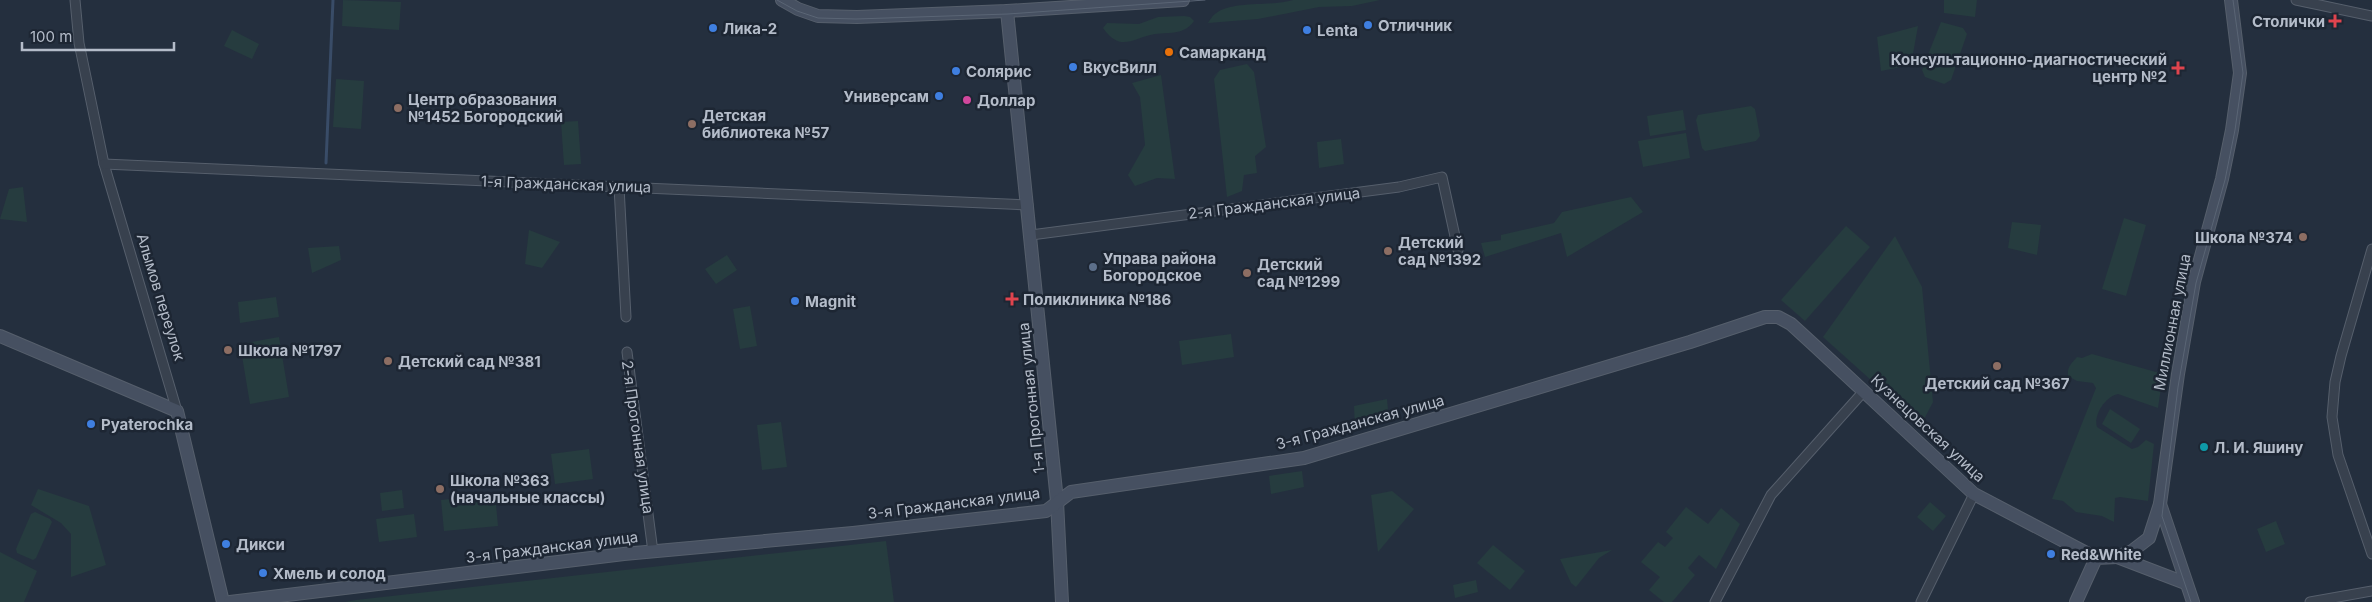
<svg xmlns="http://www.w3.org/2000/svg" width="2372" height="602" font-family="Inter,sans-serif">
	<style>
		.green { fill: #263c3f }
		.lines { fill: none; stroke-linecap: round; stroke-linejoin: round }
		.stream { stroke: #394c67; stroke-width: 3 }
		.street-casing { stroke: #565f6c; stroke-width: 11 }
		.secondary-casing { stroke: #565f6c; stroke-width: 14 }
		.street { stroke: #38414e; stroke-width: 9 }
		.secondary { stroke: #465061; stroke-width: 12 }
		.tram { stroke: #5a6575; stroke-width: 1 }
		.health-dot { fill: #e0444e; stroke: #1d2633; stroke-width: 2 }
		.shop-dot { fill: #3f7fe0; stroke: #1d2633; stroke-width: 2 }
		.food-dot { fill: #e8710a; stroke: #1d2633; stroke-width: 2 }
		.hotel-dot { fill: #d1479c; stroke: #1d2633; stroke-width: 2 }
		.education-dot { fill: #8d6e63; stroke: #1d2633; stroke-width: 2 }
		.service-dot { fill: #5c6f8a; stroke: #1d2633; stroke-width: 2 }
		.culture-dot { fill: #0f9aa8; stroke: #1d2633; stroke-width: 2 }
		.labels { text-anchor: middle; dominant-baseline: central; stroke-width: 5; stroke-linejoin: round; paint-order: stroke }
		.poi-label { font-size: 15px; font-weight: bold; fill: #b4bcc9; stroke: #1d2633; text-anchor: start }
		.street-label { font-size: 15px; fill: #b4bcc9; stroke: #1d2633 }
	</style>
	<rect width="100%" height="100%" fill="#242f3e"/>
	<g class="green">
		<path d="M343,0L401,2L399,30L342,26Z"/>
		<path d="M1293,0H1380L1352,6L1319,7L1258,19L1208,23C1210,20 1212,16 1215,14C1232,0 1272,7 1293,0Z"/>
		<path d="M1944,0H1977L1975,17L1944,13Z"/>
		<path d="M1184,16L1190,17L1194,21C1184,35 1171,32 1155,34C1132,38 1121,53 1103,28L1107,23L1139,24L1158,17Z"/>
		<path d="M1941,22L1963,28L1967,34L1951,80L1944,84L1925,77L1922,70Z"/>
		<path d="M1918,26L1911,65L1881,71L1877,37Z"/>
		<path d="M232,30L259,44L252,59L224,46Z"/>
		<path d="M1247,64L1254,72L1266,147L1255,156L1257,173L1244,175L1242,191L1227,197L1214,79L1220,70Z"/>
		<path d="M1161,75L1175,179L1157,178L1135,186L1128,175L1145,145L1140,97L1132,83Z"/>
		<path d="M336,79L364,81L361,129L333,127Z"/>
		<path d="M1751,106L1755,109L1760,136L1756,141L1705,151L1702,148L1696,120L1698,115Z"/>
		<path d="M1683,110L1686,130L1650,136L1647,116Z"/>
		<path d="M578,121L581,164L564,165L561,122Z"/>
		<path d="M1686,133L1690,158L1643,167L1638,141Z"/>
		<path d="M1341,139L1344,164L1319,168L1317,142Z"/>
		<path d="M23,187L27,222L0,219L9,189Z"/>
		<path d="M1631,197L1643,212L1567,257L1561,233L1485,257L1481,243L1501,240V235L1554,223L1562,212Z"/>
		<path d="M2124,218L2146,225L2126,296L2102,289Z"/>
		<path d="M2012,222L2041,225L2037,255L2008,248Z"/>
		<path d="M1846,226L1870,247L1805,321L1781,300Z"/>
		<path d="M529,230L560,242L542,268L525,264Z"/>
		<path d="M1895,236L1922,287L1933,402L1921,425L1823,337Z"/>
		<path d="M339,246L341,260L312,273L308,248Z"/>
		<path d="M727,255L737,270L716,284L705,269Z"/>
		<path d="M276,297L279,317L240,323L238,302Z"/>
		<path d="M750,306L757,346L740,349L733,309Z"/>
		<path d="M1231,334L1234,357L1182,365L1179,341Z"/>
		<path d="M279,337L289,397L250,404L240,344Z"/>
		<path d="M2092,354L2163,374L2158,408L2118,394C2106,396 2093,415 2097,427L2132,449L2138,447L2146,440L2154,444L2148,501L2120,497L2115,498L2114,522L2102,516L2076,512L2063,501L2052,499L2096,388L2093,383L2077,381L2068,376C2067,367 2071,364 2077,357L2082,358Z"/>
		<path d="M1387,399L1389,421L1355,427L1354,406Z"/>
		<path d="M2110,409L2140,429L2131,443L2102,424Z"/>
		<path d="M781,422L787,467L762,470L757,425Z"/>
		<path d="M589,449L593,479L555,484L551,454Z"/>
		<path d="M1302,471L1304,487L1271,494L1269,476Z"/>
		<path d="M38,489L89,506L106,565L71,577V534L61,523L31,505Z"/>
		<path d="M402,490L404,508L382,511L380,493Z"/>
		<path d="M1392,491L1414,509L1378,552L1371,495Z"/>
		<path d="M495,494L498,526L444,531L441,500Z"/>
		<path d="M1930,502L1946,516L1933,531L1917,517Z"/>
		<path d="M1686,507L1708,524L1721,508L1740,524L1716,569L1699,555L1688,568L1695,575L1672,602H1664L1649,590L1660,577L1641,562L1658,542L1665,547L1673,538L1666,532Z"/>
		<path d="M35,512L50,519L52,522L36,558L33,560L17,553L16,549L31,514Z"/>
		<path d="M414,514L417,537L379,542L376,519Z"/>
		<path d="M2276,521L2285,544L2266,552L2257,529Z"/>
		<path d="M886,541L894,602H345L356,600Z"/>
		<path d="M1493,545L1525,571L1510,590L1477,563Z"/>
		<path d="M1612,550L1599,558L1576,587L1571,583L1560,559Z"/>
		<path d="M0,552L37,571L24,602H0Z"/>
		<path d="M1476,580L1478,592L1455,598L1453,585Z"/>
	</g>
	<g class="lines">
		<path class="stream" d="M326,163L333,0"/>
		<defs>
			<g id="street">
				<path d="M75,0L79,43L104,164L177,411"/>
				<path d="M2296,0L2372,16"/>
				<path d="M104,164L1028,205"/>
				<path d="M619,187L626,317"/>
				<path d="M1031,235L1399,187L1442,177L1458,250"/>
				<path d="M2372,249L2341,356L2335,382L2332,417L2338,455L2372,554"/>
				<path d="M627,352L653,552"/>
				<path d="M1715,602L1771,495L1864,391"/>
				<path d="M1921,602L1974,494"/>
				<path d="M2310,602L2372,591"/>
			</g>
			<g id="secondary">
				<path d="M782,0L798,9L818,16L857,17L1007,11L1183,0"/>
				<path d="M1007,11L1057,501L1062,602"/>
				<path d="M0,336L177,411L223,602"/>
				<path d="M2160,504L2193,602"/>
				<path d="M2117,557L2185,583"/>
				<path d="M230,602L624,554L853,533L1046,511L1071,492L1304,458L1690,342L1765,317H1778L1791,324L1815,346L1974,494L2096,558"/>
				<path d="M2076,602L2096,558L2117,557L2132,551L2149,538L2160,504L2178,374L2194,282L2222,179L2232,130L2240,73L2231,0"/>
			</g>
		</defs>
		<use href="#street" class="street-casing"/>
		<use href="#secondary" class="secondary-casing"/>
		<use href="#street" class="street"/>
		<use href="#secondary" class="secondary"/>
		<g class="tram">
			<path d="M777,0L797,11L818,18L856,19L1008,14L1205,0"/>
			<path d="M2191,602L2162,516L2178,387L2196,283L2225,180L2235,130L2243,73L2233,0"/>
		</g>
	</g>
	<g class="health-dot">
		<path d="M2332.5 13.5h5v5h5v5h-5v5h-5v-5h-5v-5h5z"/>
		<path d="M2175.5 60.5h5v5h5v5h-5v5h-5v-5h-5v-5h5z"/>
		<path d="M1009.5 291.5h5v5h5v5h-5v5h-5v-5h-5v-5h5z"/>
	</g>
	<g class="shop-dot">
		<circle cx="1368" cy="25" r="5"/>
		<circle cx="713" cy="28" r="5"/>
		<circle cx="1307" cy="30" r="5"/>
		<circle cx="1073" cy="67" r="5"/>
		<circle cx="956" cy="71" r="5"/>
		<circle cx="939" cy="96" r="5"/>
		<circle cx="795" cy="301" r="5"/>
		<circle cx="91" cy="424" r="5"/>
		<circle cx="226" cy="544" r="5"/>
		<circle cx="2051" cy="554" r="5"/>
		<circle cx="263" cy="573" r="5"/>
	</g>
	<circle class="food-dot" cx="1169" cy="52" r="5"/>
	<circle class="hotel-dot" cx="967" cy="100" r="5"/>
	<g class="education-dot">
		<circle cx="398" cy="108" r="5"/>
		<circle cx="692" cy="124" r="5"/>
		<circle cx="2303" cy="237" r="5"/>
		<circle cx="1388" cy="251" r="5"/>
		<circle cx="1247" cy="273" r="5"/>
		<circle cx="228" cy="350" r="5"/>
		<circle cx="388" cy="361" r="5"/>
		<circle cx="1997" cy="366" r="5"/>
		<circle cx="440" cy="489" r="5"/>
	</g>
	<circle class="service-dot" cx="1093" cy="267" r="5"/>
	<circle class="culture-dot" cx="2204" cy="447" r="5"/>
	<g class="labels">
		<g class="poi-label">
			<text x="2325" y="21" text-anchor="end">Столички</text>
			<text x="1378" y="25">Отличник</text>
			<text x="723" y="28">Лика-2</text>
			<text x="1317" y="30">Lenta</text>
			<text x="1179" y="52">Самарканд</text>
			<text x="2167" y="59" text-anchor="end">Консультационно-диагностический<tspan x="2167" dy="17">центр №2</tspan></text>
			<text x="1083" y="67">ВкусВилл</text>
			<text x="966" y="71">Солярис</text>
			<text x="929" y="96" text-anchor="end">Универсам</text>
			<text x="408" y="99">Центр образования<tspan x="408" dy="17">№1452 Богородский</tspan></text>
			<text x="977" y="100">Доллар</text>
			<text x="702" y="115">Детская<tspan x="702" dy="17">библиотека №57</tspan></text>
			<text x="2293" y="237" text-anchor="end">Школа №374</text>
			<text x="1398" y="242">Детский<tspan x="1398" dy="17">сад №1392</tspan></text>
			<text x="1103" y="258">Управа района<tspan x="1103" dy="17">Богородское</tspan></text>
			<text x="1257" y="264">Детский<tspan x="1257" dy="17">сад №1299</tspan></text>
			<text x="1023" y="299">Поликлиника №186</text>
			<text x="805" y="301">Magnit</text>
			<text x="238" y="350">Школа №1797</text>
			<text x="398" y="361">Детский сад №381</text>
			<text x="1997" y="383" text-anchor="middle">Детский сад №367</text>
			<text x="101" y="424">Pyaterochka</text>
			<text x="2214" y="447">Л. И. Яшину</text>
			<text x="450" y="480">Школа №363<tspan x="450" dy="17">(начальные классы)</tspan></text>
			<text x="236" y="544">Дикси</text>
			<text x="2061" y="554">Red&amp;White</text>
			<text x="273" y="573">Хмель и солод</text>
		</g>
		<g class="street-label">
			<text transform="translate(566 184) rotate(2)">1-я Гражданская улица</text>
			<text transform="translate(1274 203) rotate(-7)">2-я Гражданская улица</text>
			<text transform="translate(161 297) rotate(73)">Алымов переулок</text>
			<text transform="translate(2172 322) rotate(-79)">Миллионная улица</text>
			<text transform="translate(1031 398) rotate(-96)">1-я Прогонная улица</text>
			<text transform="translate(1360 422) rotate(-15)">3-я Гражданская улица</text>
			<text transform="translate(1928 428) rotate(43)">Кузнецовская улица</text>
			<text transform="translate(638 437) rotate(82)">2-я Прогонная улица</text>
			<text transform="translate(954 503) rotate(-7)">3-я Гражданская улица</text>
			<text transform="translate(552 547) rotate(-7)">3-я Гражданская улица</text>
		</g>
	</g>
	<path d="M22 42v8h152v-8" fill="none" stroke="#b4bcc9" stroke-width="2.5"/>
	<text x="30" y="42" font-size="15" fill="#b4bcc9" stroke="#1d2633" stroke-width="4" paint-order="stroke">100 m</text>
</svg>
